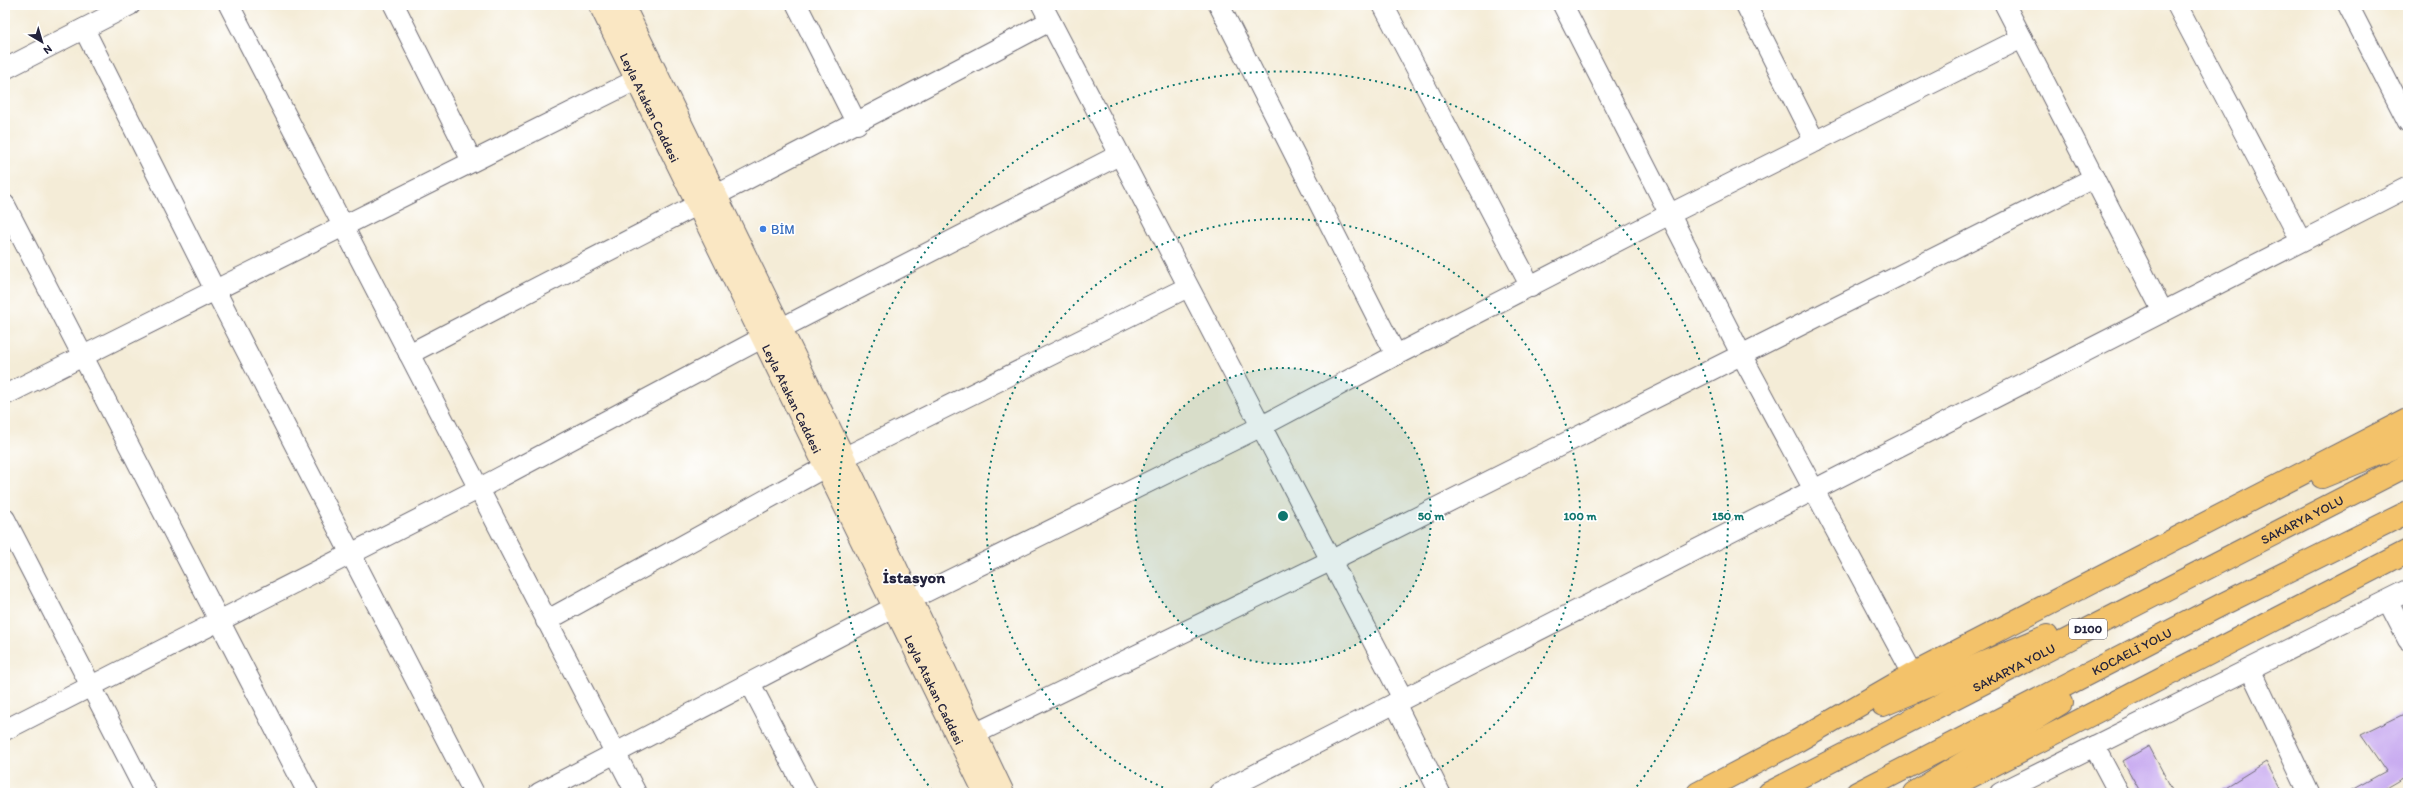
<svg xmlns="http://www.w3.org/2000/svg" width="2413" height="798" font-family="Itim,sans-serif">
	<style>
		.building { fill: #c8aaf0 }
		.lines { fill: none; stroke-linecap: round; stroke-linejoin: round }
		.street-casing { stroke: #6c6972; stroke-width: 22 }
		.secondary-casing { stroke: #6c6972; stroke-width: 24 }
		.highway-casing { stroke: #6c6972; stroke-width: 24 }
		.street { stroke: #fff; stroke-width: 20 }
		.secondary { stroke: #fae7c3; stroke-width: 22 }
		.highway { stroke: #f3c26a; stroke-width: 22 }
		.ring { fill: none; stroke: #0f766e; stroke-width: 2; stroke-dasharray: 2 4 }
		.shop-dot { fill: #3f7fe0; stroke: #fff; stroke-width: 1.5 }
		.labels { text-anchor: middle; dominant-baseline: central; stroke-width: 3.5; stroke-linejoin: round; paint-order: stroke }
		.shield { fill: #fff; stroke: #646476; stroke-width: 1 }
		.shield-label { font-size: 12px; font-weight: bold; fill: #22223b }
		.street-label { font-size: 13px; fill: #22223b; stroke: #fff }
		.shop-label { font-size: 13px; fill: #366cbe; stroke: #fff; text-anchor: start }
		.district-label { font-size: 17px; font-weight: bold; fill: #22223b; stroke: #fff }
		.centre { fill: #0f766e; stroke: #fff; stroke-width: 2 }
		.ring-label { font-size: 12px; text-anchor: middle; font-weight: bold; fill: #0f766e; stroke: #fff; stroke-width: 3.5; stroke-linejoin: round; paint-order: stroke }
	</style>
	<rect width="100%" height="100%" fill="#fff"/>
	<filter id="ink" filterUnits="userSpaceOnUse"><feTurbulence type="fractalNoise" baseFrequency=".025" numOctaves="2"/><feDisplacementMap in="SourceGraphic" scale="8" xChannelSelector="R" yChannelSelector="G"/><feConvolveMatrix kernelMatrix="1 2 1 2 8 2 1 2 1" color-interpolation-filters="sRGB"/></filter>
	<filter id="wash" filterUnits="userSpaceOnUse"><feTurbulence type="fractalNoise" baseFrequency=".012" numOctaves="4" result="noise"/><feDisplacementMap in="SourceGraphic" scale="16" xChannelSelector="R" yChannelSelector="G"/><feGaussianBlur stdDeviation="0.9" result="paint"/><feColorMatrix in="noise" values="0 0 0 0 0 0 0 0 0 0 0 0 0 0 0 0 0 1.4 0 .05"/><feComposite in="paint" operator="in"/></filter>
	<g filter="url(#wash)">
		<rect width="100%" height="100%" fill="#f4ecd7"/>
		<g id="blocks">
			<g class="building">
				<path d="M2408,712V775L2377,793H2346L2386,771L2361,735Z"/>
				<path d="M2149,746L2174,793H2141L2123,761Z"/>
				<path d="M2266,762L2283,793H2216Z"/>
			</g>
		</g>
	</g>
	<g filter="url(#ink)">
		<use href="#blocks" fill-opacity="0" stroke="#6c6972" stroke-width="1"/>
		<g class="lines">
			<defs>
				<g id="street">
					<path d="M229,5L636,793"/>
					<path d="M394,5L472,161"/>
					<path d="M797,5L857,124"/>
					<path d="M1042,5L1403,699"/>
					<path d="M1219,5L1396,355"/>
					<path d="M1383,5L1531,287"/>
					<path d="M1563,5L1742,356L1913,674"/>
					<path d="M1746,5L1815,142"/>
					<path d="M2005,5L2163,312"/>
					<path d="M2177,5L2301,241"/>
					<path d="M2348,5L2408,122"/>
					<path d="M84,29L215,290L474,793"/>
					<path d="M5,69L130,5"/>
					<path d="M5,205L308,793"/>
					<path d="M409,354C622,243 837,134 1050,21"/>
					<path d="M5,395L652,72"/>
					<path d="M5,519L146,793"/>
					<path d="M2388,601L2408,640"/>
					<path d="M546,621L827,466L1188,287"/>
					<path d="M2250,669L2309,793"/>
					<path d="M750,683L807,793"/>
					<path d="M1395,703L1440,793"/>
					<path d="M5,730L478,489L764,337L1119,155"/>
					<path d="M960,741L1330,561L2094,178"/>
					<path d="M2094,746L2119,793"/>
					<path d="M539,793L893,608L1260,427L1396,355L1670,214L2022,38"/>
					<path d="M1219,793L2408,187"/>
					<path d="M2000,793L2408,590"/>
				</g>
				<g id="secondary">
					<path id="s1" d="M600,5L985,793"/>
					<path d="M623,5L844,458L1003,793"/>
				</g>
				<g id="highway">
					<path d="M2322,477L2408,442"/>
					<path d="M1883,705L2047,636"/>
					<path d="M1698,793L1797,741L1913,674L2408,419"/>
					<path id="s2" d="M1769,793L2408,465"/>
					<path id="s3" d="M1857,793L2223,604L2408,512"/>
					<path d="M1914,793L2061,703"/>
					<path d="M1939,793L2408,551"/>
				</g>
			</defs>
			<use href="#street" class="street-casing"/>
			<use href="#secondary" class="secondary-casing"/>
			<use href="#highway" class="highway-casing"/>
			<use href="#street" class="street"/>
			<use href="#secondary" class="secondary"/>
			<use href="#highway" class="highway"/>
		</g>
	</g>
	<circle cx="1283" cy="516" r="148" fill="#0f766e" fill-opacity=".12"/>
	<g class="ring">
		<circle cx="1283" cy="516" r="148"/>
		<path d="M1174 792A297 297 0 1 1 1392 792"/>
		<path d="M932 790A445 445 0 1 1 1634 790"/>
	</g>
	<circle class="shop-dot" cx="763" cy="229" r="4"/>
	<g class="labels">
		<rect class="shield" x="2069" y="619" width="38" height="20" rx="3"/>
		<g class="shield-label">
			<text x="2088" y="629">D100</text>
		</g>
		<g class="street-label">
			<text stroke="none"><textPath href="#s1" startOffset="114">Leyla Atakan Caddesi</textPath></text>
			<text stroke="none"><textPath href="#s1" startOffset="438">Leyla Atakan Caddesi</textPath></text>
			<text stroke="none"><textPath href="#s2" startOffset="599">SAKARYA YOLU</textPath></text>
			<text stroke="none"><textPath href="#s3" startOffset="309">KOCAELİ YOLU</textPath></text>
			<text stroke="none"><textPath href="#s2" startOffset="275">SAKARYA YOLU</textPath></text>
			<text stroke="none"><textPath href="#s1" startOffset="762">Leyla Atakan Caddesi</textPath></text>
		</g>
		<g class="shop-label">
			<text x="771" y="229">BİM</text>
		</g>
		<g class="district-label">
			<text x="914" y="577">İstasyon</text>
		</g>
	</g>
	<circle cx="1283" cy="516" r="6" class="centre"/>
	<g class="ring-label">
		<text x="1431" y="520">50 m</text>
		<text x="1580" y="520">100 m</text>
		<text x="1728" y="520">150 m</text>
	</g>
	<rect width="2413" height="798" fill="none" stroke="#fff" stroke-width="20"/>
	<g transform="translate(42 42) rotate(142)" stroke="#ffffff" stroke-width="3" paint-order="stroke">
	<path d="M0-3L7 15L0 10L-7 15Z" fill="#22223b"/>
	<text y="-6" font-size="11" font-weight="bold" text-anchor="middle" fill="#22223b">N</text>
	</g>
</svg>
